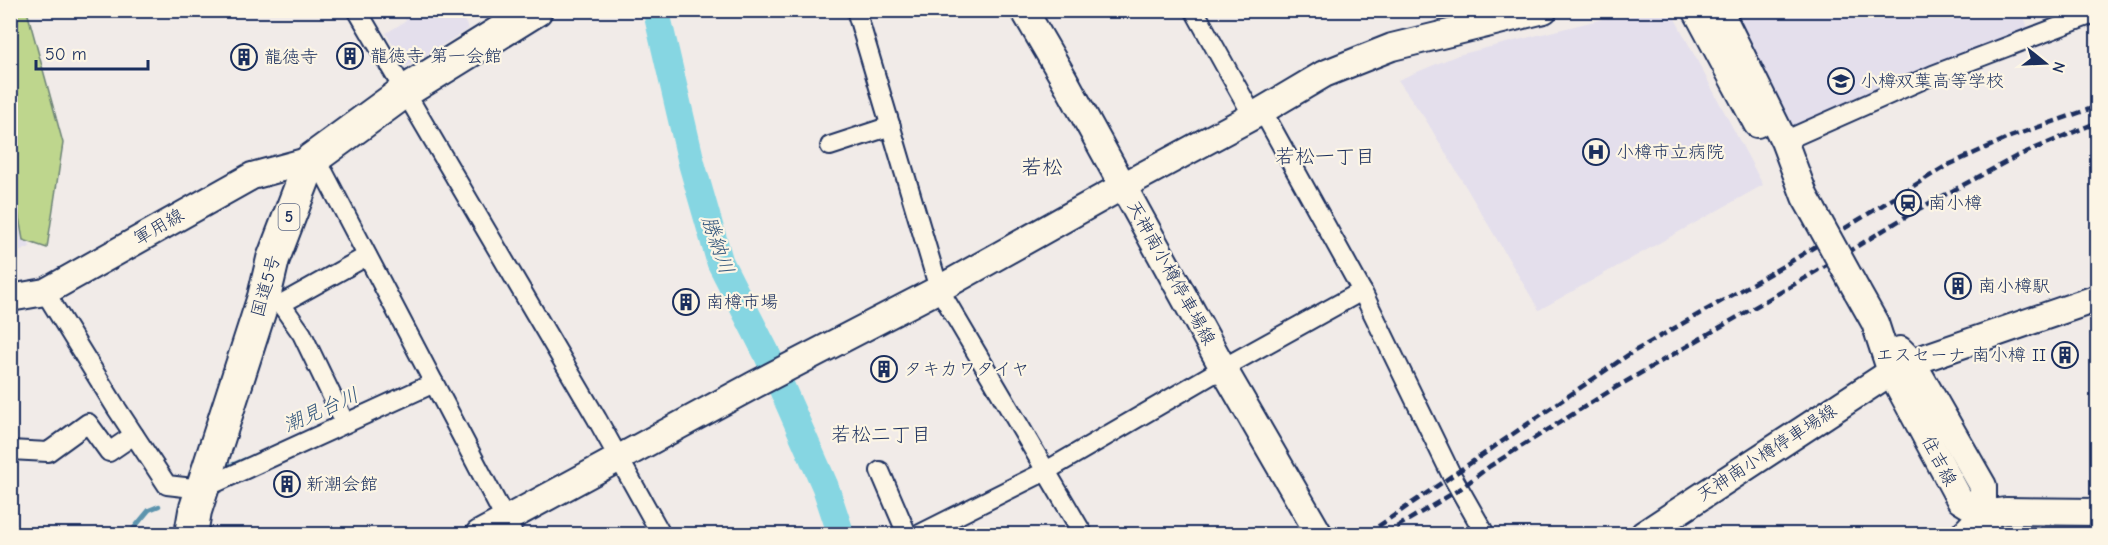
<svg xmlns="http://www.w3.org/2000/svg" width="2108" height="545" font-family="'Comic Neue','Klee One',sans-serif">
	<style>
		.built { fill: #e4dfec }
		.green { fill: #bed68d; stroke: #6c8276; stroke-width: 1.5 }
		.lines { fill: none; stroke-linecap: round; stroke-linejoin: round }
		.stream { stroke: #5b93ad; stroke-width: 4.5 }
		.river { stroke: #86d6e2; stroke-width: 27 }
		.street-casing { stroke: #1b2f5e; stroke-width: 22 }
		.secondary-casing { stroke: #1b2f5e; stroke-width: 30 }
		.highway-casing { stroke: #1b2f5e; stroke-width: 36 }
		.street { stroke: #fcf5e5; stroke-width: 18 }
		.secondary { stroke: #fcf5e5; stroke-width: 26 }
		.highway { stroke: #fcf5e5; stroke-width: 32 }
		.rail { stroke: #1b2f5e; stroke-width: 4.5; stroke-dasharray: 9 4.5; stroke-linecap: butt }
		.secondary-bridge-casing { stroke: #1b2f5e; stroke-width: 30; stroke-linecap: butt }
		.secondary-bridge { stroke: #fcf5e5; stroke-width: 26 }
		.labels { text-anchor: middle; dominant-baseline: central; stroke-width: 4.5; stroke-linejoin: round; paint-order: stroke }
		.shield { fill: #fcf5e5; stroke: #5e6a86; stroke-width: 1.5 }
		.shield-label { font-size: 16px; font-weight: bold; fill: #1b2f5e }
		.poi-label { font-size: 18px; fill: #1b2f5e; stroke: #fcf5e5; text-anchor: start }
		.street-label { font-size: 18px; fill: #1b2f5e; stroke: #fcf5e5 }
		.neighbourhood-label { font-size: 20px; fill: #1b2f5e; stroke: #fcf5e5 }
		.water-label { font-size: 20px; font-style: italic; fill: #36597f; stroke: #fcf5e5 }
		.quarter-label { font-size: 21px; fill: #1b2f5e; stroke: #fcf5e5 }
	</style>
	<rect width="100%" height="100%" fill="#f1ebe8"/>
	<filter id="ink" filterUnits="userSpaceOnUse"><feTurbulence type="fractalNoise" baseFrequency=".0167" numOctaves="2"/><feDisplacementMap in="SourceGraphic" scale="12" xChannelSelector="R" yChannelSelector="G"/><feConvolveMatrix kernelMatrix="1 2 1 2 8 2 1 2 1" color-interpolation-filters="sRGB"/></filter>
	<g filter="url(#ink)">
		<g class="built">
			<path d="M1639,10L1671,11L1763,185L1539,310L1426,120L1398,80L1458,55Z"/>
			<path d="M400,11H458L469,29L406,67L386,33L406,21Z"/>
			<path d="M1733,11H2022L2030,34L1794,127Z"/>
			<path d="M10,173L30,247L11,255H10Z"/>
		</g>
		<path class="green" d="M10,11H27L63,143L47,248L23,240L11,172Z"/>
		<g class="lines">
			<g class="stream">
				<path d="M229,466L246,459"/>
				<path d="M10,532L20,534"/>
				<path d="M129,534L149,510L159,506"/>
			</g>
			<path class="river" d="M656,10L692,165L720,262L766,352L825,486L841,534"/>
			<defs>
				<g id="street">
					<path d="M357,10L597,419L661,534"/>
					<path d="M856,10L939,289L1083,534"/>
					<path d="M1194,10L1253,116"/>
					<path d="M1262,110L1362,291L1452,476L1485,534"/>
					<path d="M1784,141L1933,75L2098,12"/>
					<path d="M830,146L891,126"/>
					<path d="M311,160L324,173L513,534"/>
					<path d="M45,292L117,409L167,485L202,489L434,383"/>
					<path d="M264,297L281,304L302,334L345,423"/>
					<path d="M281,304L367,256"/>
					<path d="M10,450L48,452L88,423L109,452L134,435"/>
					<path d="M880,471L907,534"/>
					<path d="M1983,514L1993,534"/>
					<path d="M920,534L1046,471L1223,368L1362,291"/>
				</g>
				<g id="secondary">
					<path d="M1024,10L1063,77L1223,368L1319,534"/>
					<path d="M1696,10L1757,124"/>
					<path d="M1719,10L1784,141L1805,197L1813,211"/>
					<path d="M1857,291L1875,323L1891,372L1960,500L1983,514"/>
					<path d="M10,298L45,292L252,176L311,160"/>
					<path d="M1900,350L1912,362L1983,486V514"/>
					<path d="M479,534L754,385L939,289L1123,186L1253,116L1324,74L1392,47L1544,10"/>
					<path d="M1644,534L1891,372L1912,362L2098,298"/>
					<path d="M1964,534L1983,514L2006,511L2098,512"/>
				</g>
				<path id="highway" d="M191,534L195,511L264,297L273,259L311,160L404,92L536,10"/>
			</defs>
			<use href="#street" class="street-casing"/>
			<use href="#secondary" class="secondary-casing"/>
			<use href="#highway" class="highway-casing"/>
			<use href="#street" class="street"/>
			<use href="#secondary" class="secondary"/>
			<use href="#highway" class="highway"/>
			<g class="rail">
				<path d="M1367,534L1631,353L1790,262L1946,166L2010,137L2098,106"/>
				<path d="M1385,534L1460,489L1490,466L1613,389L1800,281L1915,211L2017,156L2098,122"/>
			</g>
			<defs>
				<path id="secondary-bridge" d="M1813,211L1857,291"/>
			</defs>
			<use href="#secondary-bridge" class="secondary-bridge-casing"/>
			<use href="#secondary-bridge" class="secondary-bridge"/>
		</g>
	</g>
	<defs>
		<symbol id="building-ring" viewBox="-11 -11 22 22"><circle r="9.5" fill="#fcf5e5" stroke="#1b2f5e" stroke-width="1.5"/><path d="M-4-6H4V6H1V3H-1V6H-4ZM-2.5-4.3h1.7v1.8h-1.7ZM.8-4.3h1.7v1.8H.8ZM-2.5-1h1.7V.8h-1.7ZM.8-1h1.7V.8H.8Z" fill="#1b2f5e"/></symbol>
		<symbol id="school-ring" viewBox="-11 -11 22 22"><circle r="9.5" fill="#fcf5e5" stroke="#1b2f5e" stroke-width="1.5"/><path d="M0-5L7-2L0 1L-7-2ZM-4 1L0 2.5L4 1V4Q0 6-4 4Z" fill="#1b2f5e"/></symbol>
		<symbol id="hospital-ring" viewBox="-11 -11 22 22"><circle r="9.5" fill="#fcf5e5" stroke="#1b2f5e" stroke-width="1.5"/><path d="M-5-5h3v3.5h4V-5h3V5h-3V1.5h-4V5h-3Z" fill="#1b2f5e"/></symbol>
		<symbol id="station-ring" viewBox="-11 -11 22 22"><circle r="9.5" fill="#fcf5e5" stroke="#1b2f5e" stroke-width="1.5"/><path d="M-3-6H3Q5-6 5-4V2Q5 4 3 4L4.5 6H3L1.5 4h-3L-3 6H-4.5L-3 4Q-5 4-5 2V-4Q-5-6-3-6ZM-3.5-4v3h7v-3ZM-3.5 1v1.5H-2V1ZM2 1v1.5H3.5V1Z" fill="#1b2f5e"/></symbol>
	</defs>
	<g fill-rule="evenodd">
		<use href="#building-ring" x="335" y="41" width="30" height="30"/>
		<use href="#building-ring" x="229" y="42" width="30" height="30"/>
		<use href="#school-ring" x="1826" y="66" width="30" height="30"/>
		<use href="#hospital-ring" x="1581" y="137" width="30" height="30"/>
		<use href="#station-ring" x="1893" y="188" width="30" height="30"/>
		<use href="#building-ring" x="1943" y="271" width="30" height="30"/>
		<use href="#building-ring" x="671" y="287" width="30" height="30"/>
		<use href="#building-ring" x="2050" y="340" width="30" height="30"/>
		<use href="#building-ring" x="869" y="354" width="30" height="30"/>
		<use href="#building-ring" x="272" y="469" width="30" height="30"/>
	</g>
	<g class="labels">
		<rect class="shield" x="278.5" y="204" width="21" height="26" rx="4.5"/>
		<g class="shield-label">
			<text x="289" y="217">5</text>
		</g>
		<g class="poi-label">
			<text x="370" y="56">龍徳寺 第一会館</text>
			<text x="264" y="57">龍徳寺</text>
			<text x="1860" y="81">小樽双葉高等学校</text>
			<text x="1616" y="152">小樽市立病院</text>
			<text x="1928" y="203">南小樽</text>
			<text x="1978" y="286">南小樽駅</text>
			<text x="706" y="302">南樽市場</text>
			<text x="2046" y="355" text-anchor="end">エスセーナ 南小樽 II</text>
			<text x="904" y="369">タキカワタイヤ</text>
			<text x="306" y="484">新潮会館</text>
		</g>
		<g class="street-label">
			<text transform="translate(159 227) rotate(-30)">軍用線</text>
			<text transform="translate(1171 273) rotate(61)">天神南小樽停車場線</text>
			<text transform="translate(266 286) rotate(-74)">国道5号</text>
			<text transform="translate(1767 453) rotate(-33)">天神南小樽停車場線</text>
			<text transform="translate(1939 461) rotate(62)">住吉線</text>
		</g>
		<g class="neighbourhood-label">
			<text x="1325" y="156">若松一丁目</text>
			<text x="881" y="434">若松二丁目</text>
		</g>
		<g class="water-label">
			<text transform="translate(718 245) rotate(71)">勝納川</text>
			<text transform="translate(321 410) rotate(-24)">潮見台川</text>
		</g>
		<g class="quarter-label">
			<text x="1042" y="167">若松</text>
		</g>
	</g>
	<rect width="2108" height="545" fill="none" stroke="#fcf5e5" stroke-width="36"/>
	<rect x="18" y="18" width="2072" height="509" fill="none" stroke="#1b2f5e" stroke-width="2" filter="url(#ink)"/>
	<g transform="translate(2045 63) rotate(108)" stroke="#fcf5e5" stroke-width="4.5" paint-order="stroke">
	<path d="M0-4.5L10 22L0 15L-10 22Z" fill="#1b2f5e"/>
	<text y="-9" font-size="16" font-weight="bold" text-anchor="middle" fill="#1b2f5e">N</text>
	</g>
	<path d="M36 60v9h112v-9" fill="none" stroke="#1b2f5e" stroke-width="3"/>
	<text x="45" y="60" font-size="18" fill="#1b2f5e" stroke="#fcf5e5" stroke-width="4.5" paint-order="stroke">50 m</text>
</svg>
